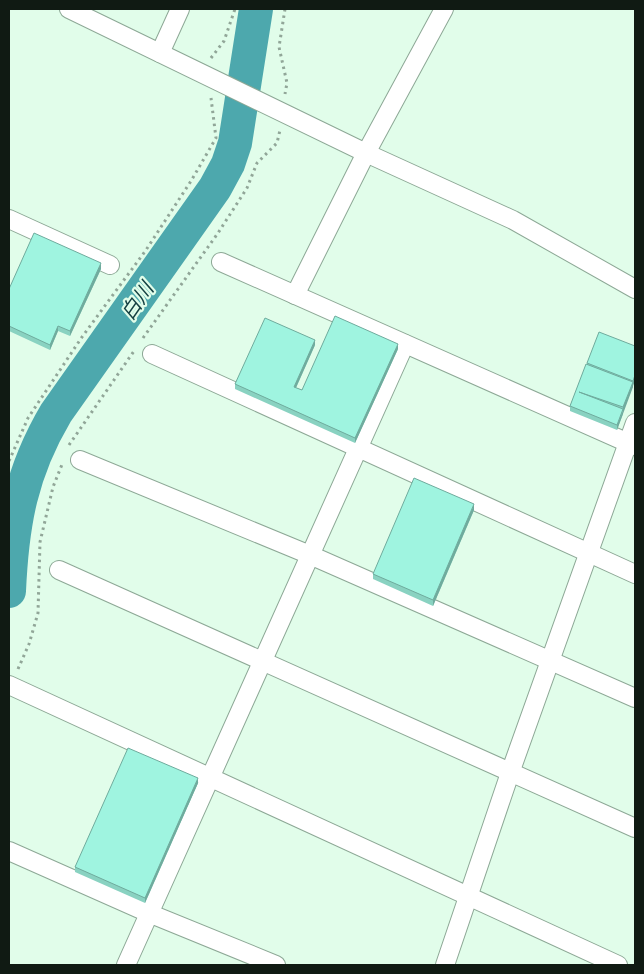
<svg xmlns="http://www.w3.org/2000/svg" width="644" height="974" font-family="'Zilla Slab','Noto Sans JP',serif">
	<style>
		.lines { fill: none; stroke-linecap: round; stroke-linejoin: round }
		.river { stroke: #4da8ad; stroke-width: 34 }
		.street-casing { stroke: #8da896; stroke-width: 20 }
		.path { stroke: #91a698; stroke-width: 3; stroke-dasharray: 2.5 4; stroke-linecap: butt }
		.street { stroke: #fff; stroke-width: 18 }
		.wall { fill: #89d2c1 }
		.shaded-wall { fill: #6fab9d }
		.building { fill: #9ff4e0; stroke: #6fab9d }
		.labels { text-anchor: middle; dominant-baseline: central; stroke-width: 4.5; stroke-linejoin: round; paint-order: stroke }
		.water-label { font-size: 20px; font-style: italic; fill: #164143; stroke: #e1fdea }
	</style>
	<rect width="100%" height="100%" fill="#e1fdea"/>
	<g class="lines">
		<path class="river" d="M9,591C12,523 21,472 56,413L215,188L228,164L235,143L256,9"/>
		<defs>
			<g id="street">
				<path d="M69,9L366,153L513,220L635,289"/>
				<path d="M160,53L180,9"/>
				<path d="M9,219L110,265"/>
				<path d="M221,262L635,446"/>
				<path d="M295,295L366,153L444,9"/>
				<path d="M152,354L635,574"/>
				<path d="M80,460L310,555L635,698"/>
				<path d="M59,570L635,828"/>
				<path d="M9,685L618,965"/>
				<path d="M9,851L151,914L276,965"/>
				<path d="M126,965L405,344"/>
				<path d="M445,965L510,773L635,423"/>
			</g>
		</defs>
		<use href="#street" class="street-casing"/>
		<g class="path">
			<path d="M285,9L279,47L287,83L285,94"/>
			<path d="M211,58L224,41L235,9"/>
			<path d="M143,338L218,233L247,188L257,163L277,143L280,130"/>
			<path d="M69,445L134,351"/>
			<path d="M9,461L28,418L82,337L146,250L191,181L216,138L211,98"/>
			<path d="M18,669L29,644L38,613L40,542L53,487L63,462"/>
		</g>
		<use href="#street" class="street"/>
	</g>
	<g class="wall">
		<path d="M101,269L70,336L58,331L50,350L9,331V289Z"/>
		<path d="M315,345L296,388L302,390L398,349L355,443L235,389V384Z"/>
		<path d="M635,346L633,386L623,411V414L617,430L570,411V406L587,363Z"/>
		<path d="M474,510L433,606L373,579V574Z"/>
		<path d="M198,783L145,903L75,872V867Z"/>
	</g>
	<g class="shaded-wall">
		<path d="M101,263V269L70,336V331Z"/>
		<path d="M58,326V331L50,350V345Z"/>
		<path d="M315,340V345L294,392V387Z"/>
		<path d="M398,344V349L355,443V438Z"/>
		<path d="M635,375V381L633,386V381Z"/>
		<path d="M633,382V387L617,430V425L623,411V407Z"/>
		<path d="M474,504V510L433,606V600Z"/>
		<path d="M198,778V783L145,903V898Z"/>
	</g>
	<g class="building">
		<path d="M34,233L101,263L70,331L58,326L50,345L9,326V289Z"/>
		<path d="M335,316L398,344L355,438L235,384L265,318L315,340L294,387L302,390Z"/>
		<path d="M599,332L635,346V375L633,381L587,363Z"/>
		<path d="M586,364L633,382L623,407L579,392L623,409L617,425L570,406Z"/>
		<path d="M414,478L474,504L433,600L373,574Z"/>
		<path d="M128,748L198,778L145,898L75,867Z"/>
	</g>
	<g class="labels">
		<g class="water-label">
			<text transform="translate(137 301) rotate(-55)">白川</text>
		</g>
	</g>
	<rect width="644" height="974" fill="none" stroke="#101a13" stroke-width="20"/>
</svg>
